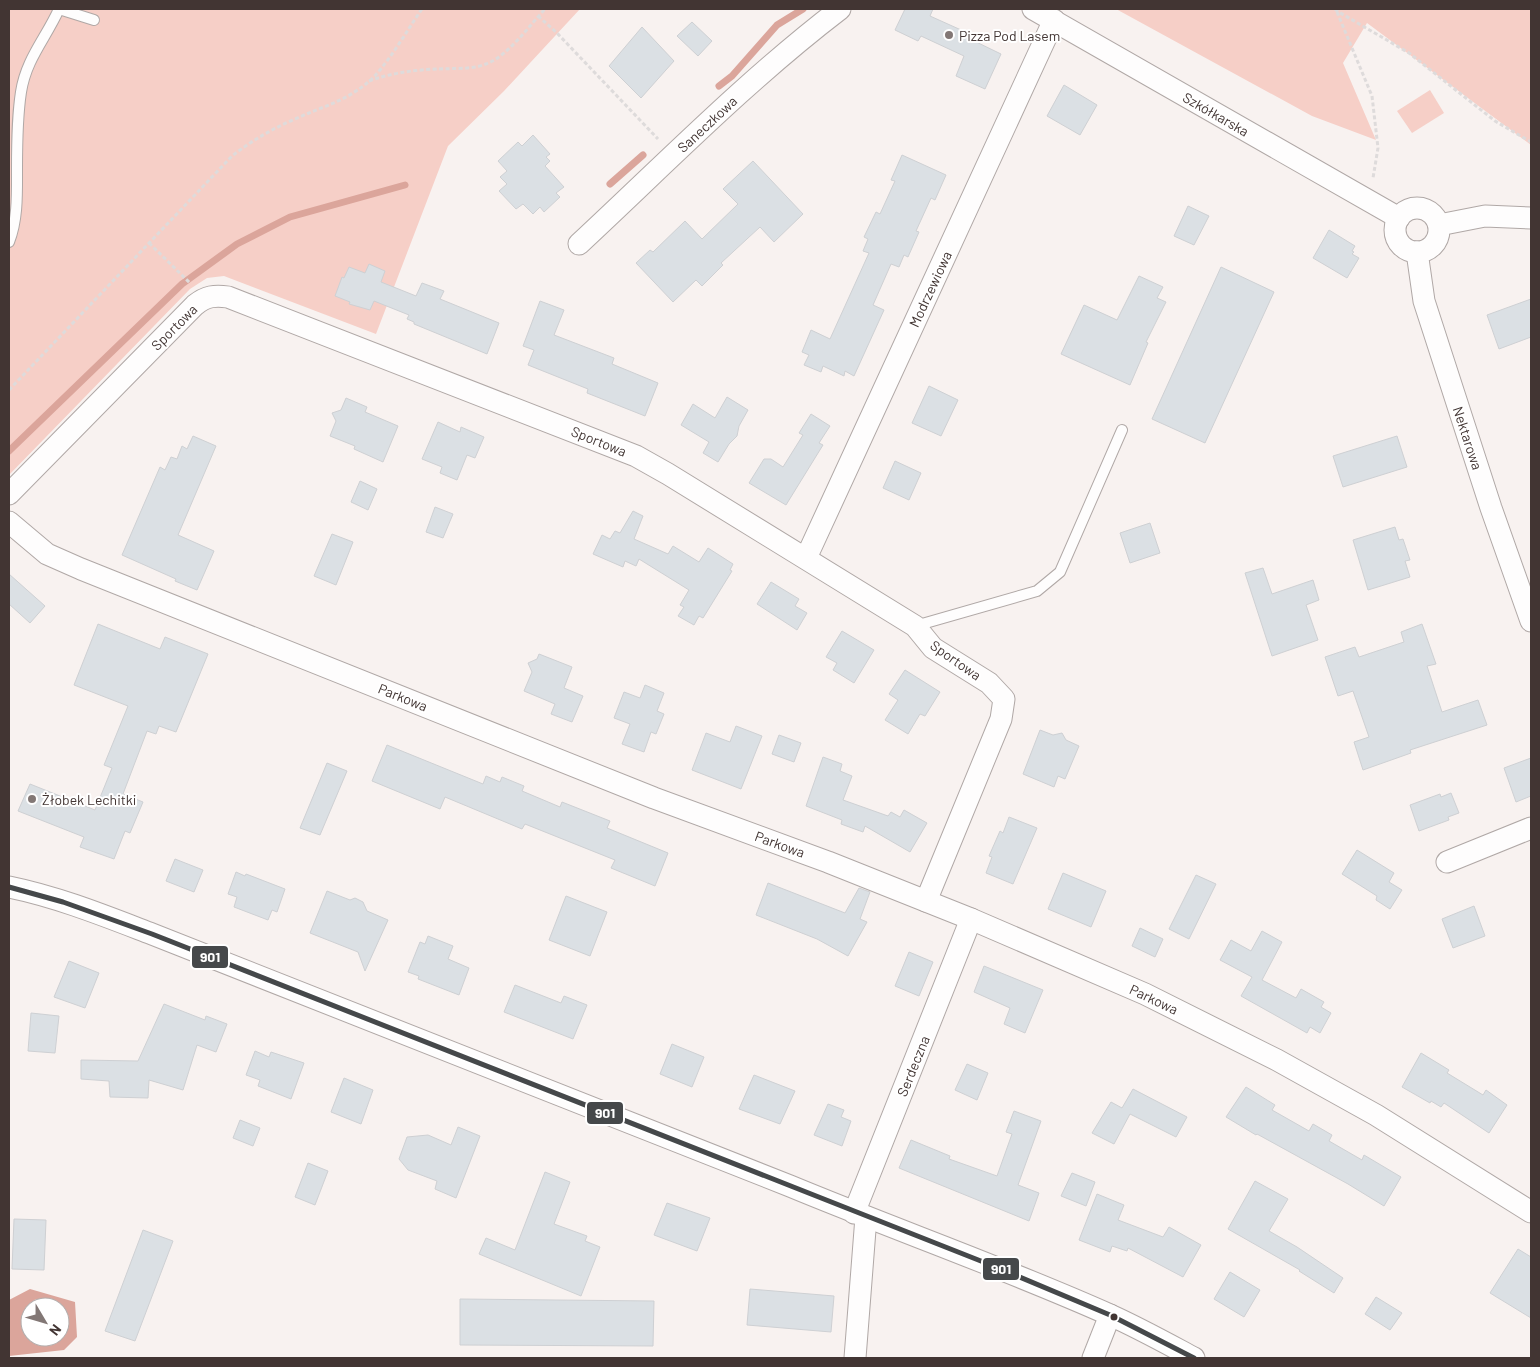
<svg xmlns="http://www.w3.org/2000/svg" width="1540" height="1367" font-family="Barlow,sans-serif">
	<style>
		.green { fill: #f6cfc7 }
		.water { fill: #dba59b; fill-rule: evenodd }
		.lines { fill: none; stroke-linecap: round; stroke-linejoin: round }
		.stream { stroke: #dba59b; stroke-width: 7 }
		.building { fill: #dbe0e4; stroke: #ced0d3 }
		.lane-casing { stroke: #b0a8a6; stroke-width: 12 }
		.street-casing { stroke: #b0a8a6; stroke-width: 23 }
		.path { stroke: #dedbdb; stroke-width: 3; stroke-dasharray: 4 2.5; stroke-linecap: butt }
		.lane { stroke: #fefdfd; stroke-width: 10 }
		.street { stroke: #fefdfd; stroke-width: 21 }
		.bus-1-casing { stroke: #fff; stroke-width: 9 }
		.bus-1 { stroke: #45484a; stroke-width: 5 }
		.poi-dot { fill: #827775; stroke: #fff; stroke-width: 2 }
		.bus-dot { fill: #423533; stroke: #fff; stroke-width: 2 }
		.labels { text-anchor: middle; dominant-baseline: central; stroke-width: 4; stroke-linejoin: round; paint-order: stroke }
		.poi-label { font-size: 14px; fill: #423533; stroke: #fff; text-anchor: start }
		.street-label { font-size: 14px; fill: #423533; stroke: #fff }
		.line-badge { stroke: #fff; stroke-width: 2 }
		.badge-label { font-size: 14px; text-anchor: middle; font-weight: bold; fill: #fff }
	</style>
	<rect width="100%" height="100%" fill="#f8f2f0"/>
	<g class="green">
		<path d="M9,9H580L504,91L448,146L376,334L224,276L207,278L190,289L9,475Z"/>
		<path d="M1116,9H1531V145L1367,23L1343,63L1376,140L1312,116Z"/>
		<path d="M1430,90L1444,113L1412,133L1397,111Z"/>
	</g>
	<path class="water" d="M30,1289L75,1302L77,1337L64,1350L9,1356V1300ZM30,1307H60V1337H30Z"/>
	<g class="lines">
		<g class="stream">
			<path d="M719,86L732,76L777,25L803,9"/>
			<path d="M610,184L643,155"/>
			<path d="M9,451L182,284L237,244L290,217L405,185"/>
		</g>
	</g>
	<g class="building">
		<path d="M905,9H933L930,16L970,34L968,38L1001,54L985,89L956,76L964,56L921,36L918,41L895,30Z"/>
		<path d="M692,22L712,41L698,56L677,36Z"/>
		<path d="M642,27L674,61L641,98L609,66Z"/>
		<path d="M1064,85L1097,105L1080,135L1047,116Z"/>
		<path d="M533,135L550,154L546,157L550,161L545,166L564,187L556,193L560,197L544,212L540,207L533,214L523,204L516,209L499,191L507,184L500,177L507,171L498,161L518,142L522,146Z"/>
		<path d="M902,155L946,175L935,200L931,198L916,231L919,232L908,257L904,255L899,267L891,264L873,305L884,310L854,376L845,371L844,376L823,366L821,372L804,365L809,355L802,352L811,330L830,339L869,253L863,251L868,239L864,237L876,212L880,214L895,181L891,180Z"/>
		<path d="M753,161L803,214L774,242L760,227L721,263L723,265L702,286L696,280L673,302L636,263L650,250L653,252L685,221L702,239L738,204L723,189Z"/>
		<path d="M1188,206L1209,216L1194,245L1174,236Z"/>
		<path d="M1329,230L1355,246L1352,251L1354,252L1352,254L1359,258L1347,278L1313,258Z"/>
		<path d="M369,264L385,271L381,282L416,296L422,283L444,291L440,299L499,323L487,354L414,324V322L407,319L409,315L374,301L370,310L349,304L350,302L335,296L342,277L344,278L349,267L365,273Z"/>
		<path d="M1221,267L1274,292L1205,443L1152,419Z"/>
		<path d="M1139,276L1163,287L1157,298L1166,302L1146,342L1148,343L1130,385L1061,354L1084,305L1117,320Z"/>
		<path d="M1531,299V337L1499,349L1487,315Z"/>
		<path d="M540,301L564,310L554,335L614,358L612,364L658,383L645,416L587,393L588,389L528,365L534,350L523,346Z"/>
		<path d="M929,386L958,400L941,436L912,423Z"/>
		<path d="M727,397L748,410L739,426L737,436L729,444L718,462L703,453L709,442L681,425L693,404L715,418Z"/>
		<path d="M346,398L367,407L365,412L398,426L383,462L354,449L355,446L330,436L336,421L332,413L341,410Z"/>
		<path d="M811,414L830,426L819,443L823,445L786,505L749,483L764,459H771L783,467L803,435L799,433Z"/>
		<path d="M438,422L460,432L461,427L484,437L475,458L467,455L457,480L440,473L442,467L422,459Z"/>
		<path d="M193,436L216,446L178,535L214,551L197,590L175,581L176,579L122,555L160,467L165,470L171,457L177,459L182,446L187,449Z"/>
		<path d="M1397,436L1407,467L1343,487L1333,456Z"/>
		<path d="M895,461L921,473L909,500L883,488Z"/>
		<path d="M360,481L377,489L368,510L351,502Z"/>
		<path d="M435,507L453,514L443,538L426,532Z"/>
		<path d="M633,511L643,516L634,539L668,554L673,546L699,562L708,548L733,564L730,570L732,571L703,618L699,616L694,625L678,616L684,607L680,605L689,590L639,559L636,566L625,561L623,567L593,554L602,535L610,539L615,531L620,533Z"/>
		<path d="M1150,523L1160,553L1130,563L1120,533Z"/>
		<path d="M1395,527L1399,540L1403,539L1410,560L1405,561L1410,577L1368,590L1353,540Z"/>
		<path d="M332,534L353,542L336,585L314,576Z"/>
		<path d="M1263,568L1272,594L1313,580L1319,600L1306,605L1318,640L1272,656L1245,573Z"/>
		<path d="M9,574L45,606L30,623L9,604Z"/>
		<path d="M771,582L799,599L795,606L807,613L797,630L757,604Z"/>
		<path d="M98,624L160,649L165,637L208,654L176,732L159,726L156,734L147,731L123,794L143,802L130,833L125,831L114,859L80,847L84,837L18,811L30,784L95,810L112,768L104,765L128,706L74,685Z"/>
		<path d="M1422,624L1436,664L1427,666L1442,712L1478,700L1487,725L1410,750L1411,753L1363,770L1354,742L1369,737L1353,691L1338,696L1325,657L1355,647L1359,657L1404,642L1401,632Z"/>
		<path d="M842,631L874,650L854,683L833,670L837,663L826,657Z"/>
		<path d="M539,654L572,667L564,688L583,696L572,722L551,714L555,704L524,691L532,672L528,663L537,659Z"/>
		<path d="M905,670L940,692L925,716L920,714L908,734L885,720L898,700L889,694Z"/>
		<path d="M645,685L664,693L657,711L664,714L656,734L651,732L644,752L622,744L630,724L614,718L624,692L640,698Z"/>
		<path d="M736,726L762,736L741,789L692,770L706,733L730,742Z"/>
		<path d="M1040,730L1053,735L1062,733L1066,740L1079,746L1065,779L1058,776L1054,787L1023,774Z"/>
		<path d="M779,735L801,743L794,762L772,754Z"/>
		<path d="M387,745L483,784L486,776L500,782L502,777L524,786L522,791L560,807L562,802L610,821L607,828L668,853L655,886L611,868L615,860L525,824L522,829L445,797L440,809L372,781Z"/>
		<path d="M823,757L842,764L840,771L852,776L843,800L888,816L891,812L900,817L904,810L927,823L910,852L865,826L863,832L841,824L842,820L806,806Z"/>
		<path d="M1531,758V796L1516,802L1504,768Z"/>
		<path d="M327,763L347,771L320,835L300,828Z"/>
		<path d="M1451,793L1459,813L1448,817L1449,820L1419,831L1410,805L1440,794L1441,797Z"/>
		<path d="M1009,817L1037,828L1013,884L986,873L992,857L989,856L1000,831L1003,833Z"/>
		<path d="M1357,850L1394,873L1389,882L1402,890L1390,909L1376,900L1377,896L1342,874Z"/>
		<path d="M175,859L203,870L194,892L166,881Z"/>
		<path d="M236,872L245,876L246,874L285,889L277,912L272,910L268,920L234,907L237,897L228,894Z"/>
		<path d="M1063,873L1106,891L1091,927L1048,909Z"/>
		<path d="M1196,875L1216,884L1189,939L1169,929Z"/>
		<path d="M768,883L845,913L859,888L870,892L860,919L867,922L848,956L817,939L756,915Z"/>
		<path d="M327,891L350,900L355,898L363,902L367,911L388,920L365,971L358,952L310,933Z"/>
		<path d="M566,896L607,912L590,956L549,940Z"/>
		<path d="M1474,906L1485,936L1453,948L1442,919Z"/>
		<path d="M1140,928L1163,939L1155,957L1132,946Z"/>
		<path d="M1262,931L1282,942L1262,980L1296,998L1301,989L1324,1002L1321,1007L1331,1013L1320,1033L1310,1027L1307,1033L1241,996L1252,977L1220,960L1231,940L1251,951Z"/>
		<path d="M428,936L453,946L448,959L469,968L459,995L418,979L419,976L408,972L420,942L425,944Z"/>
		<path d="M909,952L933,962L919,996L895,986Z"/>
		<path d="M69,961L99,973L85,1008L54,997Z"/>
		<path d="M984,966L1043,990L1025,1033L1004,1024L1010,1008L974,992Z"/>
		<path d="M515,985L561,1003L564,996L587,1005L573,1039L504,1012Z"/>
		<path d="M164,1004L205,1020L206,1016L227,1024L216,1052L197,1045L183,1090L149,1080L148,1098L110,1097L109,1081L81,1079V1060L138,1061Z"/>
		<path d="M31,1013L59,1016L55,1053L28,1051Z"/>
		<path d="M672,1044L704,1057L692,1087L660,1074Z"/>
		<path d="M255,1051L269,1057L271,1052L304,1063L291,1099L258,1086L260,1080L246,1075Z"/>
		<path d="M1421,1053L1449,1070L1447,1073L1483,1095L1486,1090L1507,1105L1489,1133L1444,1103L1441,1107L1431,1101L1430,1103L1402,1087Z"/>
		<path d="M967,1064L988,1073L977,1100L955,1090Z"/>
		<path d="M754,1075L795,1091L780,1124L739,1109Z"/>
		<path d="M344,1078L373,1090L361,1124L331,1112Z"/>
		<path d="M1246,1087L1275,1105L1272,1110L1309,1131L1313,1124L1332,1135L1329,1141L1362,1160L1364,1155L1401,1177L1384,1206L1348,1184L1257,1134L1256,1135L1226,1117Z"/>
		<path d="M1133,1089L1187,1117L1176,1137L1130,1114L1114,1144L1092,1133L1111,1102L1122,1108Z"/>
		<path d="M828,1104L844,1110L841,1117L851,1121L842,1146L814,1135Z"/>
		<path d="M1014,1111L1041,1121L1018,1185L1039,1193L1029,1221L899,1168L911,1140L950,1156L949,1159L997,1176L1012,1134L1006,1132Z"/>
		<path d="M240,1120L260,1128L253,1146L233,1138Z"/>
		<path d="M458,1127L480,1136L456,1198L435,1189L437,1181L408,1170L399,1159L407,1137L428,1135L451,1145Z"/>
		<path d="M308,1163L328,1171L315,1205L295,1197Z"/>
		<path d="M545,1172L570,1182L554,1224L587,1236L585,1241L600,1247L581,1296L479,1254L486,1238L515,1250Z"/>
		<path d="M1072,1173L1095,1182L1086,1206L1061,1196Z"/>
		<path d="M1255,1181L1288,1199L1269,1231L1297,1247L1343,1278L1334,1293L1299,1271L1300,1270L1228,1229Z"/>
		<path d="M1097,1194L1124,1205L1118,1220L1163,1237L1169,1227L1201,1245L1183,1277L1128,1248L1127,1251L1112,1246L1110,1252L1079,1240Z"/>
		<path d="M667,1203L710,1218L697,1251L654,1235Z"/>
		<path d="M14,1219L46,1220L44,1270L12,1269Z"/>
		<path d="M143,1230L173,1241L135,1341L105,1331Z"/>
		<path d="M1518,1249L1531,1257V1318L1490,1293Z"/>
		<path d="M1230,1272L1260,1290L1244,1317L1214,1299Z"/>
		<path d="M750,1289L834,1296L831,1332L747,1325Z"/>
		<path d="M1376,1297L1402,1313L1390,1330L1365,1314Z"/>
		<path d="M460,1299L654,1301L653,1346L460,1345Z"/>
	</g>
	<g class="lines">
		<defs>
			<g id="lane">
				<path d="M59,9L94,20"/>
				<path d="M9,242C18,219 17,193 17,169C17,143 17,118 21,92C26,59 46,38 59,9"/>
				<path d="M915,626L1037,591L1060,572L1122,430"/>
			</g>
			<g id="street">
				<path d="M1033,9L1399,218"/>
				<circle cx="1417" cy="230" r="22"/>
				<path d="M1439,225L1485,216L1531,218"/>
				<path d="M579,244C665,164 747,80 840,9"/>
				<path d="M1417,252L1424,301L1491,508L1531,621"/>
				<path d="M9,494L195,305C206,296 215,295 228,297L636,456L668,474L915,626L933,648L989,683L1004,699L1001,719L926,901"/>
				<path d="M9,522L47,554L81,569L654,798L828,862L971,919L1145,994L1277,1060L1376,1115L1531,1212"/>
				<path d="M806,558L1054,20"/>
				<path d="M1447,862L1531,828"/>
				<path d="M9,887C58,897 105,916 152,934L790,1186C896,1230 1005,1268 1110,1315C1139,1328 1166,1343 1194,1358"/>
				<path d="M854,1213L971,919"/>
				<path d="M855,1358L866,1217"/>
				<path d="M1093,1358L1110,1315"/>
			</g>
		</defs>
		<use href="#lane" class="lane-casing"/>
		<use href="#street" class="street-casing"/>
		<g class="path">
			<path d="M1335,9L1337,11L1409,53L1495,121L1531,142"/>
			<path d="M1337,12L1372,96L1378,148L1373,178"/>
			<path d="M538,16L556,32L658,139"/>
			<path d="M369,81C391,73 413,70 437,69C453,68 471,70 486,64C508,56 529,26 545,9"/>
			<path d="M149,243L190,283"/>
			<path d="M9,390L232,156C251,141 272,129 295,119C321,107 344,102 367,83C386,68 407,30 422,9"/>
		</g>
		<use href="#lane" class="lane"/>
		<use href="#street" class="street"/>
		<defs>
			<path id="bus-1" d="M9,887L63,902L152,934L991,1265L1110,1315L1194,1358"/>
		</defs>
		<use href="#bus-1" class="bus-1-casing"/>
		<use href="#bus-1" class="bus-1"/>
	</g>
	<g class="poi-dot">
		<circle cx="949" cy="35" r="5"/>
		<circle cx="32" cy="799" r="5"/>
	</g>
	<circle class="bus-dot" cx="1114" cy="1317" r="4.5"/>
	<g class="labels">
		<g class="poi-label">
			<text x="959" y="35">Pizza Pod Lasem</text>
			<text x="42" y="799">Żłobek Lechitki</text>
		</g>
		<g class="street-label">
			<text transform="translate(1216 114) rotate(30)">Szkółkarska</text>
			<text transform="translate(707 124) rotate(-43)">Saneczkowa</text>
			<text transform="translate(930 289) rotate(-65)">Modrzewiowa</text>
			<text transform="translate(174 327) rotate(-45)">Sportowa</text>
			<text transform="translate(1468 438) rotate(72)">Nektarowa</text>
			<text transform="translate(599 441) rotate(22)">Sportowa</text>
			<text transform="translate(956 660) rotate(35)">Sportowa</text>
			<text transform="translate(403 697) rotate(22)">Parkowa</text>
			<text transform="translate(780 844) rotate(20)">Parkowa</text>
			<text transform="translate(1154 999) rotate(25)">Parkowa</text>
			<text transform="translate(913 1066) rotate(-68)">Serdeczna</text>
		</g>
	</g>
	<g class="line-badge">
		<rect x="191" y="945" width="38" height="24" rx="5" fill="#45484a"/>
		<rect x="586" y="1101" width="38" height="24" rx="5" fill="#45484a"/>
		<rect x="982" y="1257" width="38" height="24" rx="5" fill="#45484a"/>
	</g>
	<g class="badge-label">
		<text x="210" y="962">901</text>
		<text x="605" y="1118">901</text>
		<text x="1001" y="1274">901</text>
	</g>
	<rect width="1540" height="1367" fill="none" stroke="#423533" stroke-width="20"/>
	<g transform="translate(45 1322) rotate(128)"><circle r="24" fill="#ffffff" stroke="#b3aead"/>
	<path d="M0-4L9 19L0 12L-9 19Z" fill="#827775"/>
	<text y="-8" font-size="14" font-weight="bold" text-anchor="middle" fill="#423533">N</text>
	</g>
</svg>
